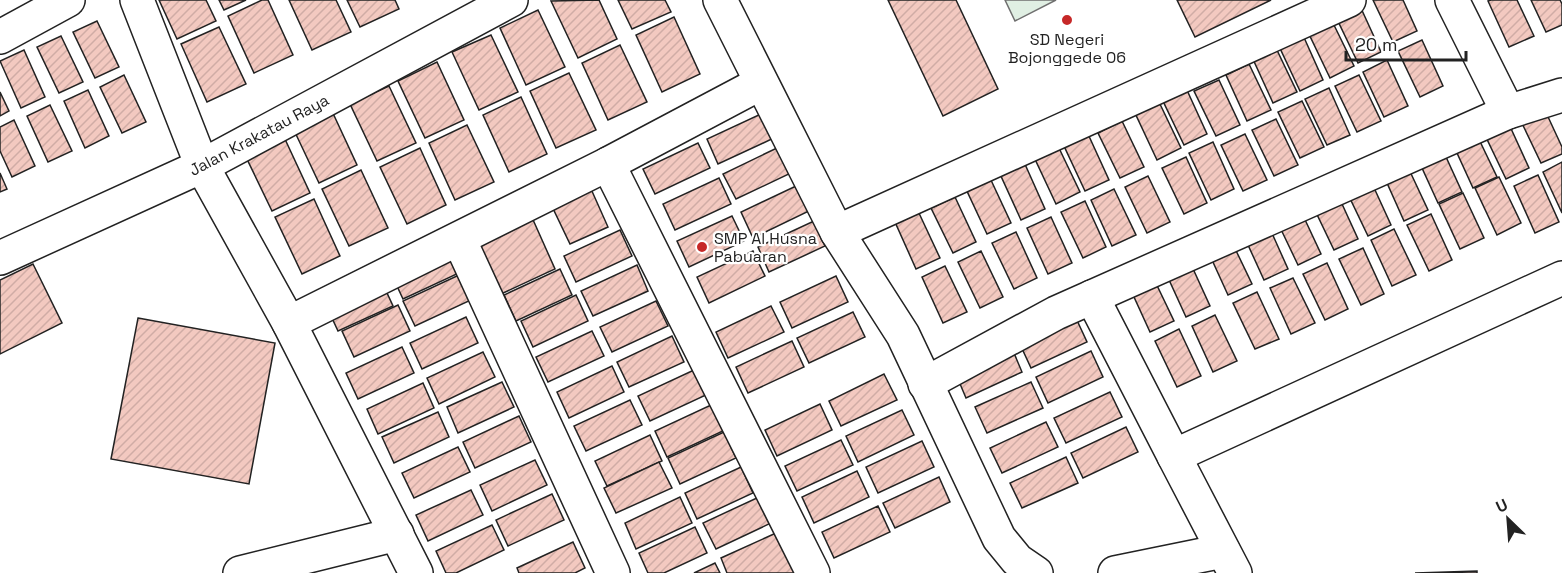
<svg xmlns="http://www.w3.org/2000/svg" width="1562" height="573" font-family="'Space Grotesk',sans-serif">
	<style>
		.grass { fill: #e0efe3; stroke: #6f6f6f; stroke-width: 1.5 }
		.building { fill: url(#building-hatch); stroke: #222; stroke-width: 1.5 }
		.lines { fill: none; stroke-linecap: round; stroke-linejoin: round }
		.minor-casing { stroke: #222; stroke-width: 36 }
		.minor { stroke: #fff; stroke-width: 33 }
		.poi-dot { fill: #c62828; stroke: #fff; stroke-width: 2 }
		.labels { text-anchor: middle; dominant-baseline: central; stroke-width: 4.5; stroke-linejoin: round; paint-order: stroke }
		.poi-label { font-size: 16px; fill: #222; stroke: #fff }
		.street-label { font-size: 16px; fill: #222; stroke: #fff }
	</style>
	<defs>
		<pattern id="building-hatch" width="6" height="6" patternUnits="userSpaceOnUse" patternTransform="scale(1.5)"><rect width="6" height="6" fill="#f3c9c0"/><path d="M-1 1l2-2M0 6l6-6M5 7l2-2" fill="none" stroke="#d0aca5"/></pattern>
	</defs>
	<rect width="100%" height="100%" fill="#fff"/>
	<path class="grass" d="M1005,0H1056L1015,21Z"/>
	<g class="building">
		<path d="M159,0H206L216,21L177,39Z"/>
		<path d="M219,0H246L224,10Z"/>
		<path d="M262,0H268L293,55L254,73L228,16Z"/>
		<path d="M289,0H336L351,32L312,50Z"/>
		<path d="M347,0H395L399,9L360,27Z"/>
		<path d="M599,0L617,39L578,58L551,1Z"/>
		<path d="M618,0H665L671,12L632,29Z"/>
		<path d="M888,0H956L998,89L943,116Z"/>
		<path d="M1177,0H1271L1195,37Z"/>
		<path d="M1373,0H1403L1417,31L1393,42Z"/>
		<path d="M1491,0H1517L1534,36L1509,47L1488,1Z"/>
		<path d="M1531,0H1560L1562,4V25L1546,32Z"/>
		<path d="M1360,6L1381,52L1358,63L1336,17Z"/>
		<path d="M538,10L565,67L526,85L500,28Z"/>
		<path d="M674,17L700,74L662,92L636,35Z"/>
		<path d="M97,21L119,67L95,78L73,32Z"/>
		<path d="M1332,21L1354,66L1330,78L1308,32Z"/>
		<path d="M219,27L246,84L207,102L181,44Z"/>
		<path d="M1302,33L1323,80L1300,91L1278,44Z"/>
		<path d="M491,35L518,92L479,110L452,52Z"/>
		<path d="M61,36L83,82L59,93L37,47Z"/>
		<path d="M1422,40L1443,86L1420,97L1398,51Z"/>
		<path d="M620,45L647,102L608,120L582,63Z"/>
		<path d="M1275,46L1297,92L1273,103L1252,57Z"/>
		<path d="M24,50L45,97L21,108L0,61Z"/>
		<path d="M1387,60L1408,106L1384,117L1363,72Z"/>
		<path d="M437,62L464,120L425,138L398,81Z"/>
		<path d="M1249,64L1271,110L1247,121L1226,75Z"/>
		<path d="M569,73L596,130L556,148L530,91Z"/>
		<path d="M124,75L146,122L122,133L100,87Z"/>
		<path d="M1359,75L1381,121L1357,132L1335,86Z"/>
		<path d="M1219,80L1240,125L1216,136L1194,91Z"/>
		<path d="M389,86L416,143L377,161L350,104Z"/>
		<path d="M1186,88L1207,134L1184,145L1162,99Z"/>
		<path d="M1329,88L1350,135L1327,145L1305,99Z"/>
		<path d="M88,90L109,136L85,148L64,101Z"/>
		<path d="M0,92L9,111L0,116Z"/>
		<path d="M521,97L547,154L509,172L483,115Z"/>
		<path d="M1302,101L1324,147L1300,158L1278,112Z"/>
		<path d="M1159,102L1181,148L1157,160L1135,113Z"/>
		<path d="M50,105L72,151L48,162L27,116Z"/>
		<path d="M1543,106L1562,147V154L1541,163L1519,117Z"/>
		<path d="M331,109L357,165L319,183L292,126Z"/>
		<path d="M763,113L774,138L718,164L707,139Z"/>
		<path d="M1276,119L1298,165L1274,176L1252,130Z"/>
		<path d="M14,120L35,166L12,177L0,151V127Z"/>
		<path d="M1122,121L1144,167L1120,178L1098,133Z"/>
		<path d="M1508,122L1529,168L1506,179L1484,133Z"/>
		<path d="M467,125L494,182L455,200L429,143Z"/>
		<path d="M1475,131L1497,177L1473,188L1452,142Z"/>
		<path d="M1088,134L1109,180L1085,191L1064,146Z"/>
		<path d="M1245,134L1267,180L1243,191L1221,145Z"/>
		<path d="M284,137L310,193L272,211L245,155Z"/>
		<path d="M1213,142L1234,189L1211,200L1189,153Z"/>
		<path d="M698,143L710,168L655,194L643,169Z"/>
		<path d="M1058,146L1080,192L1056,204L1034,157Z"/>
		<path d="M1441,146L1462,192L1438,203L1417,157Z"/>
		<path d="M779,147L791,173L736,199L723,174Z"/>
		<path d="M420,148L446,205L407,224L380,167Z"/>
		<path d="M1186,157L1207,203L1184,214L1162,168Z"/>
		<path d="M1024,162L1045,209L1021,220L1000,174Z"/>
		<path d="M1562,162V213L1543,172Z"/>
		<path d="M1406,163L1428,210L1404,221L1383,174Z"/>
		<path d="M361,170L388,228L349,246L322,189Z"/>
		<path d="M0,173L7,189L0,192Z"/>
		<path d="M1538,175L1559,222L1535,233L1514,186Z"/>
		<path d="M1148,176L1170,222L1147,233L1125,187Z"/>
		<path d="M1499,177L1521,223L1497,235L1475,188Z"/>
		<path d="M719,178L731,204L675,230L663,204Z"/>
		<path d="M990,178L1011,223L987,234L966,189Z"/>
		<path d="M1370,179L1391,225L1368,236L1346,190Z"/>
		<path d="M587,180L608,227L570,244L548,198Z"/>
		<path d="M796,186L809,211L753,238L741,212Z"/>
		<path d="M1114,189L1136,235L1112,246L1091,200Z"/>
		<path d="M1337,193L1358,239L1334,250L1312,204Z"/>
		<path d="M1463,193L1484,238L1460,249L1439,204Z"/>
		<path d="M955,197L976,242L953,253L931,208Z"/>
		<path d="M314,199L340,256L302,274L275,217Z"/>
		<path d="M1085,201L1106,247L1083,258L1061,212Z"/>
		<path d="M1300,209L1321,254L1298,265L1276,219Z"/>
		<path d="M918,211L940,258L916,269L895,222Z"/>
		<path d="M530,213L555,269L501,294L476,239Z"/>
		<path d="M1431,214L1452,260L1429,271L1407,225Z"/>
		<path d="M732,216L744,241L689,267L677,241Z"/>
		<path d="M1051,217L1072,263L1048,274L1027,228Z"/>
		<path d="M814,221L825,246L769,272L758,247Z"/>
		<path d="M1267,222L1288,269L1264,280L1243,234Z"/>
		<path d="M1394,229L1416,275L1392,286L1371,240Z"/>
		<path d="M620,230L632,256L576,282L564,256Z"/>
		<path d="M1016,232L1037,278L1014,289L992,243Z"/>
		<path d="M1230,238L1252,284L1228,295L1207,249Z"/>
		<path d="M447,247L459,273L403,299L391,273Z"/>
		<path d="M1363,248L1384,294L1361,305L1339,259Z"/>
		<path d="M753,251L765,276L709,303L697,277Z"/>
		<path d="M981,251L1003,297L980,308L958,262Z"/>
		<path d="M1189,260L1210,306L1186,317L1165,271Z"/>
		<path d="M1327,263L1348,309L1325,320L1303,274Z"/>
		<path d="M33,264L62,323L0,354V280Z"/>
		<path d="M637,265L648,291L593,316L581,291Z"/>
		<path d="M945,266L967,312L943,323L922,277Z"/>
		<path d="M560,269L572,295L516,321L504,295Z"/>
		<path d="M459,275L471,300L415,326L403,301Z"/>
		<path d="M1152,275L1174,321L1150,332L1129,286Z"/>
		<path d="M836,276L848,302L792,328L780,302Z"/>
		<path d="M1293,278L1315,323L1291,334L1270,288Z"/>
		<path d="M381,280L393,306L338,331L326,305Z"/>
		<path d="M1257,292L1279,339L1255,349L1233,303Z"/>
		<path d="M576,295L588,321L533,347L521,321Z"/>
		<path d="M656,301L668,326L612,352L600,327Z"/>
		<path d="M398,305L410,331L354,357L342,331Z"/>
		<path d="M771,306L784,332L728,358L716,332Z"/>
		<path d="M853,312L865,337L809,363L797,338Z"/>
		<path d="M1215,315L1237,361L1213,372L1192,326Z"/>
		<path d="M1075,316L1087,342L1031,368L1019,342Z"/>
		<path d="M466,317L478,343L422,369L410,343Z"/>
		<path d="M138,318L275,343L249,484L111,459Z"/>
		<path d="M1179,329L1201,376L1177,387L1155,341Z"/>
		<path d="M592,331L604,356L548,382L536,357Z"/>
		<path d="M672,336L684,362L629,387L617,362Z"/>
		<path d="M792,341L804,367L748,393L736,367Z"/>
		<path d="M1011,346L1022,372L966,398L955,372Z"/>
		<path d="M402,347L414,373L358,399L346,373Z"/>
		<path d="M1091,351L1103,377L1048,403L1036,377Z"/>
		<path d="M483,352L495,377L439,404L427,378Z"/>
		<path d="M612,366L624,392L569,418L557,392Z"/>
		<path d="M694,370L706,395L650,421L638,396Z"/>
		<path d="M884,374L897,400L841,426L829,401Z"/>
		<path d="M502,382L514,407L458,433L447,407Z"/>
		<path d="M1031,382L1043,408L987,433L975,407Z"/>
		<path d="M423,383L434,408L378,434L367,409Z"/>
		<path d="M1110,392L1122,417L1066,443L1054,418Z"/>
		<path d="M630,400L642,425L586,451L574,426Z"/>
		<path d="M820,404L832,430L777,456L765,430Z"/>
		<path d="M711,405L723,431L667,457L655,431Z"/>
		<path d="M902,410L914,435L858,462L846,436Z"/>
		<path d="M438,412L449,437L394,463L382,437Z"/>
		<path d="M519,416L531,442L475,468L463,442Z"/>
		<path d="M1046,422L1058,447L1002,473L990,448Z"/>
		<path d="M1126,427L1138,452L1083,478L1071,453Z"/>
		<path d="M724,432L736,458L680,484L668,458Z"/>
		<path d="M650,435L662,461L607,486L595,461Z"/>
		<path d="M841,440L853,465L797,491L785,466Z"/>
		<path d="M922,441L934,467L878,493L866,467Z"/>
		<path d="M458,447L470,472L414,498L402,473Z"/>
		<path d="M1066,457L1078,483L1022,508L1010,483Z"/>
		<path d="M535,460L547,485L492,511L480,485Z"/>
		<path d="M659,462L672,488L616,513L604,488Z"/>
		<path d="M741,467L753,493L697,519L685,493Z"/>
		<path d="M857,471L869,497L814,523L802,497Z"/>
		<path d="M939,477L950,502L895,528L883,503Z"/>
		<path d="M471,490L483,515L428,541L416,515Z"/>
		<path d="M552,494L564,520L508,546L496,520Z"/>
		<path d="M680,497L692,523L636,549L625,523Z"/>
		<path d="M759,497L771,523L716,549L703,523Z"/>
		<path d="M878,506L890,532L834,558L822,532Z"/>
		<path d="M492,525L504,550L456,573H446L436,551Z"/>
		<path d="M695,527L707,553L664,573H648L639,553Z"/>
		<path d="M776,533L795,573H727L721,558Z"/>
		<path d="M573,542L585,568L575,573H519L517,568Z"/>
		<path d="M715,563L720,573H694Z"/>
		<path d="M1477,571V573H1415Z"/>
	</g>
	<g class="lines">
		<defs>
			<g id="minor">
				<path d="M137,0L202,166L289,323L416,573"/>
				<path d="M720,0L837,232L903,335L999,538L1017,560L1036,573"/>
				<path d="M1452,0L1508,112"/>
				<path d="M0,37L68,0"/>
				<path d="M608,164L813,573"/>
				<path d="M837,232L1349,0"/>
				<path d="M459,239L613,573"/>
				<path d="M0,258L202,166L511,0"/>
				<path d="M1092,297L1174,456L1562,278"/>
				<path d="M289,323L608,164L761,83"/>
				<path d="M925,384L1056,313L1508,112L1562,95"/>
				<path d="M1174,456L1235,573"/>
				<path d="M240,573L397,534"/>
				<path d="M1115,573L1223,551"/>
			</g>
		</defs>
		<use href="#minor" class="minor-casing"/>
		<use href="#minor" class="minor"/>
	</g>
	<g class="poi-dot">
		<circle cx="1067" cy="20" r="6"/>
		<circle cx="702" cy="247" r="6"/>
	</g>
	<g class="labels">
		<g class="poi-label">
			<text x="1067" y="39">SD Negeri<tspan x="1067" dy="18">Bojonggede 06</tspan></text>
			<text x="714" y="238" text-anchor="start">SMP Al Husna<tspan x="714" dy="18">Pabuaran</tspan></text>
		</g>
		<g class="street-label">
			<text transform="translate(259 135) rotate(-28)">Jalan Krakatau Raya</text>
		</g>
	</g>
	<g transform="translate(1508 519) rotate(335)" stroke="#ffffff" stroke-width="4.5" paint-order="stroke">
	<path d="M0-4.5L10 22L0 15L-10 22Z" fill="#222222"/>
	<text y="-9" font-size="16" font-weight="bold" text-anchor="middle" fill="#222222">U</text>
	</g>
	<path d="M1346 51v9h120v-9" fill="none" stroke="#222222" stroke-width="3"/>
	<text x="1355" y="51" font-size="18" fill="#222222" stroke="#ffffff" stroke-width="4.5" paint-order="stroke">20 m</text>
</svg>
